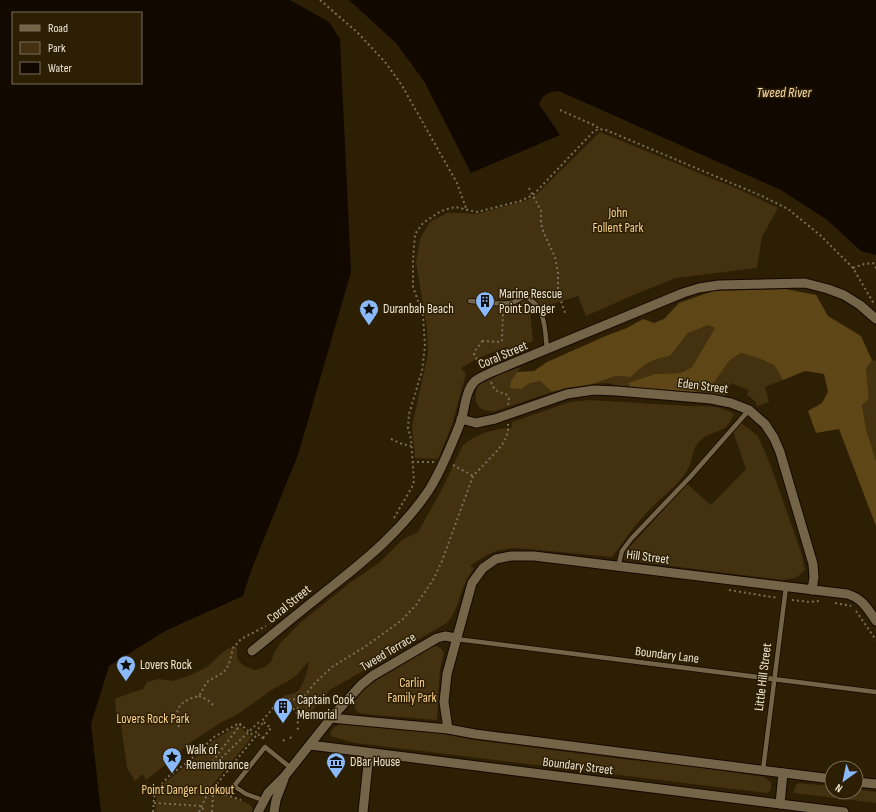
<svg xmlns="http://www.w3.org/2000/svg" width="876" height="812" font-family="'Sofia Sans Condensed',sans-serif">
	<style>
		.green { fill: #433110 }
		.forest { fill: #5e4616 }
		.water { fill: #110800; fill-rule: evenodd }
		.lines { fill: none; stroke-linecap: round; stroke-linejoin: round }
		.service-casing { stroke: #150800; stroke-width: 6 }
		.minor-casing { stroke: #150800; stroke-width: 11 }
		.path { stroke: #7b6f59; stroke-width: 2; stroke-dasharray: 2 3; stroke-linecap: butt }
		.service { stroke: #746448; stroke-width: 4.5 }
		.minor { stroke: #746448; stroke-width: 9 }
		.labels { text-anchor: middle; dominant-baseline: central; stroke-width: 3; stroke-linejoin: round; paint-order: stroke }
		.park-label { font-size: 13px; fill: #f9d28e; stroke: #2d1f04 }
		.poi-label { font-size: 13px; fill: #efe6d6; stroke: #2d1f04; text-anchor: start }
		.street-label { font-size: 13px; fill: #efe6d6; stroke: #2d1f04 }
		.water-label { font-size: 14px; font-style: italic; fill: #fcdfad; stroke: #2d1f04 }
	</style>
	<rect width="100%" height="100%" fill="#2d1f04"/>
	<g class="green">
		<path d="M600,132L740,190L778,208L762,237L757,268L676,278L636,294L586,316L578,296L530,311L533,341L513,350L506,347L476,359L461,368L466,374L452,425L438,459L415,458L412,426L428,354L427,328L416,262L420,239L430,222L447,213H462L477,214L527,200L537,194Z"/>
		<path d="M709,325L715,328L692,367L681,373L655,374L629,383L633,390L607,383L592,384L616,376L631,377C643,364 653,359 670,356L688,333Z"/>
		<path d="M741,353L758,358L774,365L783,380L765,387L769,402L757,406L755,401L747,395L749,390L731,383L725,396L696,392L713,384L729,361Z"/>
		<path d="M872,360L876,361V461L866,429L862,405L869,399L866,369Z"/>
		<path d="M521,367L511,381L522,389L528,384L540,381L552,392L496,411C477,413 472,402 478,385L503,373Z"/>
		<path d="M589,400L689,406C705,406 720,405 734,414C725,437 711,428 698,443C691,451 693,461 688,469C680,484 664,495 652,507C637,522 625,540 612,557L516,548C495,549 487,554 470,566L474,568C469,575 465,582 462,591C456,606 458,609 447,623L330,690L306,718L283,696C287,695 293,694 296,692C304,687 308,669 309,661L297,675L287,682L273,689L238,714L220,723L187,745L168,763L146,780L143,774L135,781L127,768L121,725L116,714L115,699L130,693L143,689L147,682L159,679L172,681L189,676L207,667L223,652L233,646L237,647V655L238,660L244,666L255,670L265,667L271,662L274,653L281,642L300,623L351,582L380,562L402,540L418,532L441,491L463,445C476,434 495,428 511,428L512,422L570,402Z"/>
		<path d="M741,423L758,436L770,464L801,552L805,570L796,578L781,580L624,560L625,552L687,484L711,505L746,469L733,431Z"/>
		<path d="M434,646C439,646 442,649 444,653L440,669L437,719L436,720L363,714C356,712 355,710 353,703L362,690L372,683Z"/>
		<path d="M345,724L438,733L475,740L630,760L677,764L764,777L771,782V790L767,793L355,743L333,737L330,734C332,726 337,725 345,724Z"/>
		<path d="M238,725L252,737L210,788L249,804L253,809L251,812H155L157,795L162,785L192,761L213,741Z"/>
		<path d="M799,783L832,786V792H856V789L876,792V803L793,793L796,785Z"/>
	</g>
	<path class="forest" d="M785,289L816,295L828,316L861,336L872,360L866,369L869,399L862,405L866,429L876,461V526L839,429L816,433L808,411L822,403L828,392L824,374L805,371L783,380L774,365L758,358L741,353L729,361L713,384L696,392L633,390L628,383L655,374L681,373L692,367L715,328L709,325L688,333L670,356C653,359 643,364 631,377L616,376L589,385L566,388L552,392L540,381L528,384L522,389L510,388L511,381L517,372L534,371L547,362L608,335L627,328L643,319L654,323L664,319L679,303L713,291Z"/>
	<g class="water">
		<path d="M0,0H290L329,22L340,39L351,272L298,455L252,568L243,596L165,631L109,666L91,724L101,812H0ZM13,13H141V83H13Z"/>
		<path d="M349,0H876V255L861,251L826,219L781,190L559,91C548,92 543,94 539,104L560,135L471,173L424,81L396,43Z"/>
	</g>
	<g class="lines">
		<defs>
			<g id="service">
				<path d="M470,301C481,302 503,306 514,302C518,300 521,298 525,296C546,307 545,329 547,350"/>
				<path d="M618,567L622,551L631,539L691,476L749,410"/>
				<path d="M456,639L876,692"/>
				<path d="M763,770L786,587"/>
				<path d="M263,800L246,794L234,786L265,747L291,768"/>
			</g>
			<g id="minor">
				<path d="M461,419L476,423L495,419L567,394L594,390L617,391L711,399L731,403L749,410L765,424L774,438L780,452L813,564L814,577L812,590"/>
				<path d="M252,651C278,630 303,609 330,588C367,559 402,530 429,490C442,469 452,444 461,421C465,409 465,391 475,381C480,377 488,374 494,371L683,293L699,288L719,285L805,283L828,289L844,295L860,305L876,319"/>
				<path d="M331,718L448,729L475,734L832,779"/>
				<path d="M448,729L444,702L447,674L472,583L483,568L496,559L511,556H534L847,594C862,598 868,609 876,621"/>
				<path d="M310,745L844,812"/>
				<path d="M856,782L876,784"/>
				<path d="M780,804L783,773"/>
				<path d="M258,812L268,793L284,777L331,718L361,685L372,676L437,638L445,636L456,638"/>
				<path d="M274,812L276,800L284,779"/>
				<path d="M363,812L369,754"/>
			</g>
		</defs>
		<use href="#service" class="service-casing"/>
		<use href="#minor" class="minor-casing"/>
		<g class="path">
			<path d="M320,0L357,32L385,62L401,84L457,183L467,211"/>
			<path d="M560,110L596,126L599,129"/>
			<path d="M529,188L541,211V223L543,231L555,257L558,272V292L565,313"/>
			<path d="M875,267L876,268"/>
			<path d="M853,268L864,264L876,263"/>
			<path d="M482,341L501,342L502,340L503,310"/>
			<path d="M482,368L474,355C475,347 481,346 483,339"/>
			<path d="M491,382C494,390 497,392 506,394L509,399L508,406"/>
			<path d="M391,439L402,444L411,446"/>
			<path d="M412,462H435"/>
			<path d="M453,465L473,476"/>
			<path d="M394,518L412,487L414,481L411,439L408,428L409,414L422,371L425,346L423,315L413,287V260L415,234L423,223L441,211L455,207L477,212L520,201L533,195L594,131L599,129L606,130L762,196L788,209L820,235L853,268L874,304"/>
			<path d="M729,590L778,598"/>
			<path d="M792,600L810,602L819,601"/>
			<path d="M835,603L851,606"/>
			<path d="M856,611L876,640"/>
			<path d="M270,623L279,616"/>
			<path d="M199,696L208,700L214,706"/>
			<path d="M287,700L296,712"/>
			<path d="M301,717L296,712L302,699L315,683L332,667L366,646L402,620L416,605L433,580L442,561L473,476L497,451L504,442L508,432V424"/>
			<path d="M297,723L299,721"/>
			<path d="M241,724L212,762L215,764L259,722L262,724L256,732L258,734"/>
			<path d="M179,727C172,708 182,700 199,696L207,682L224,672L229,664L233,648L241,639L266,626"/>
			<path d="M297,728L301,731"/>
			<path d="M290,737L293,740"/>
			<path d="M263,738L271,728L262,721L280,700L302,699"/>
			<path d="M283,741L285,739"/>
			<path d="M154,803L202,806L204,812"/>
			<path d="M153,812L154,797L160,786L169,776L189,761L214,737L239,723L255,737L258,734L265,740"/>
			<path d="M199,812L206,797L212,790L241,800"/>
			<path d="M212,812L213,794L212,790L255,737"/>
		</g>
		<use href="#service" class="service"/>
		<use href="#minor" class="minor"/>
	</g>
	<defs>
		<symbol id="building-pin" viewBox="-11 -11 22 30"><path d="M0 17L-7.5 6A9.5 9.5 0 1 1 7.5 6Z" fill="#8abafc" stroke="#2d1f04"/><path d="M-4-6H4V6H1V3H-1V6H-4ZM-2.5-4.3h1.7v1.8h-1.7ZM.8-4.3h1.7v1.8H.8ZM-2.5-1h1.7V.8h-1.7ZM.8-1h1.7V.8H.8Z" fill="#111"/></symbol>
		<symbol id="sight-pin" viewBox="-11 -11 22 30"><path d="M0 17L-7.5 6A9.5 9.5 0 1 1 7.5 6Z" fill="#8abafc" stroke="#2d1f04"/><path d="M0-6L1.8-2.2L6-1.7L2.9 1.2L3.7 5.4L0 3.3L-3.7 5.4L-2.9 1.2L-6-1.7L-1.8-2.2Z" fill="#111"/></symbol>
		<symbol id="museum-pin" viewBox="-11 -11 22 30"><path d="M0 17L-7.5 6A9.5 9.5 0 1 1 7.5 6Z" fill="#8abafc" stroke="#2d1f04"/><path d="M0-6L6-3V-2H-6V-3ZM-5-1h2V3h-2ZM-1-1h2V3h-2ZM3-1h2V3H3ZM-6 4H6V6H-6Z" fill="#111"/></symbol>
	</defs>
	<g fill-rule="evenodd">
		<use href="#building-pin" x="474" y="290" width="22" height="30"/>
		<use href="#sight-pin" x="358" y="298" width="22" height="30"/>
		<use href="#sight-pin" x="115" y="654" width="22" height="30"/>
		<use href="#building-pin" x="272" y="696" width="22" height="30"/>
		<use href="#sight-pin" x="161" y="746" width="22" height="30"/>
		<use href="#museum-pin" x="325" y="751" width="22" height="30"/>
	</g>
	<g class="labels">
		<g class="park-label">
			<text x="618" y="213">John<tspan x="618" dy="15">Follent Park</tspan></text>
			<text x="412" y="683">Carlin<tspan x="412" dy="15">Family Park</tspan></text>
			<text x="153" y="719">Lovers Rock Park</text>
			<text x="188" y="790">Point Danger Lookout</text>
		</g>
		<g class="poi-label">
			<text x="499" y="294">Marine Rescue<tspan x="499" dy="15">Point Danger</tspan></text>
			<text x="383" y="309">Duranbah Beach</text>
			<text x="140" y="665">Lovers Rock</text>
			<text x="297" y="700">Captain Cook<tspan x="297" dy="15">Memorial</tspan></text>
			<text x="186" y="750">Walk of<tspan x="186" dy="15">Remembrance</tspan></text>
			<text x="350" y="762">DBar House</text>
		</g>
		<g class="street-label">
			<text transform="translate(503 355) rotate(-23)">Coral Street</text>
			<text transform="translate(703 386) rotate(7)">Eden Street</text>
			<text transform="translate(648 557) rotate(7)">Hill Street</text>
			<text transform="translate(289 604) rotate(-39)">Coral Street</text>
			<text transform="translate(388 652) rotate(-31)">Tweed Terrace</text>
			<text transform="translate(667 655) rotate(7)">Boundary Lane</text>
			<text transform="translate(763 677) rotate(-83)">Little Hill Street</text>
			<text transform="translate(578 766) rotate(7)">Boundary Street</text>
		</g>
		<g class="water-label">
			<text x="784" y="92">Tweed River</text>
		</g>
	</g>
	<rect x="12" y="12" width="130" height="72" fill="#2d1f04" stroke="#7b6f58"/>
	<rect x="20" y="25" width="20" height="6" fill="#746448" stroke="#7b6f58"/>
	<text x="48" y="32" font-size="12" fill="#efe6d6">Road</text>
	<rect x="20" y="42" width="20" height="12" fill="#433110" stroke="#7b6f58"/>
	<text x="48" y="52" font-size="12" fill="#efe6d6">Park</text>
	<rect x="20" y="62" width="20" height="12" fill="#110800" stroke="#7b6f58"/>
	<text x="48" y="72" font-size="12" fill="#efe6d6">Water</text>
	<g transform="translate(844 780) rotate(213)"><circle r="19" fill="#2d1f04" stroke="#7b6f58"/>
	<path d="M0-3L7 15L0 10L-7 15Z" fill="#8abafc"/>
	<text y="-6" font-size="11" font-weight="bold" text-anchor="middle" fill="#efe6d6">N</text>
	</g>
</svg>
